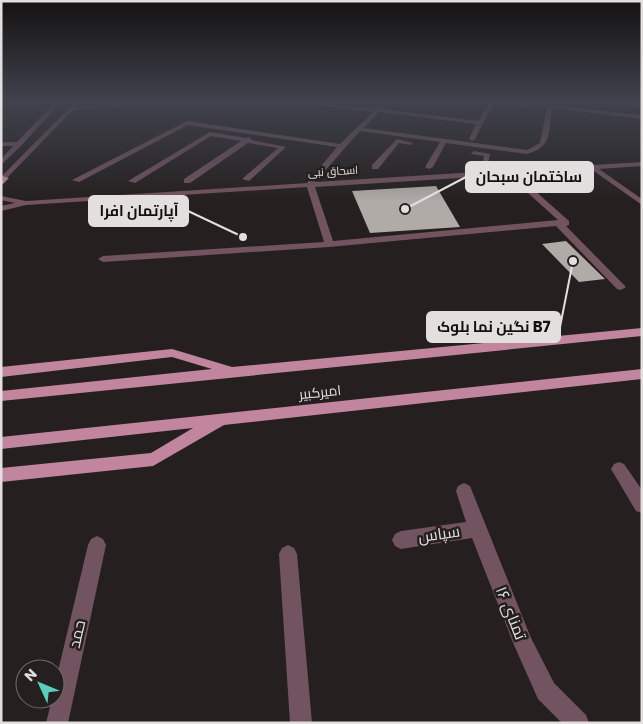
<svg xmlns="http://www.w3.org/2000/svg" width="643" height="724" font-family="Poppins,Cairo,sans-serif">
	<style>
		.building { fill: #b0aba7 }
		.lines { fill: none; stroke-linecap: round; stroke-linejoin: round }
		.minor { fill: #725460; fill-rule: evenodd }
		.major { fill: #c2859e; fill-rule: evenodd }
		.labels { text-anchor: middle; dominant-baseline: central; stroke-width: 5; stroke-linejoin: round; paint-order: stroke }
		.far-street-label { font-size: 11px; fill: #e2dfde; stroke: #25201f }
		.street-label { font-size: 14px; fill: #e2dfde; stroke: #25201f }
		.near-street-label { font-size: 16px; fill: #e2dfde; stroke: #25201f }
		.leader { fill: none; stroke: #e2dfde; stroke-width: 2 }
		.callout-dot { fill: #e2dfde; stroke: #25201f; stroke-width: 2 }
		.callout { fill: #e2dfde; stroke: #e2dfde; stroke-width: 2 }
		.callout-label { font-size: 15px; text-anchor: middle; font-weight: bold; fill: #111 }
	</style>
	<rect width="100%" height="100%" fill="#25201f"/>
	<g class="building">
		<path d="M436,186L460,227L370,233L352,191Z"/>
		<path d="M566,241L605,279L579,282L542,244Z"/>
	</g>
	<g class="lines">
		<g class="minor">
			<path d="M56,101H62L22,145L1,165V159L13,146H1V142H17Z"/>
			<path d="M76,101H82L76,108L140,101H154L72,111L1,184V177Z"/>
			<path d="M300,101L376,109L384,101H389L382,109L478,121L490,102L493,104L475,139L472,141L469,139L476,124L379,112L364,128L527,150L540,143L547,108L505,103L503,101L642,115V119L552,108C548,132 553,147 527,154L446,143L433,167L429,169L425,167L440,142L360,131L315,182L642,162V166L599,169L642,199V205L591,169L516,174L569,221V225L566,226L626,287L621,290L617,289L556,226L329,247L103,262L98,259L103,256L324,242L307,187L26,205L1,211V206L15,203L1,200V196L26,201L307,183L337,147L188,125L79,182L72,180L187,121L340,144L373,112L302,103ZM508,175L558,220L333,241L315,187Z"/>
			<path d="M623,101H630L642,106V110Z"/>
			<path d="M210,132L246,138L249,137L252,140L286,147L249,181L242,179L278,148L248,143L190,183H184V179L241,141L211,136L135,183L128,181Z"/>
			<path d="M397,139L413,143L410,145L399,143L378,169H372V165Z"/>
			<path d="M474,151L490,154L488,163L483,162L484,156L472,154L471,153Z"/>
			<path d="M619,462L624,464L642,490V513L636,511L611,469L614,464Z"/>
			<path d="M464,483L470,486L531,638L554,683L586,715L589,723H562L538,699L514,645L472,538L401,549L395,546L392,540L395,534L401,531L466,522L456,491L458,486Z"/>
			<path d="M97,536L103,539L106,545L68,723H46L52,699H55V684L88,545L91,539Z"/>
			<path d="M288,545L294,548L297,554L312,723H290L279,554L282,548Z"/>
		</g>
		<g class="major">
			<path d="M2,176L9,178L1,186Z"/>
			<path d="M642,328V336L1,401V391L212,369L172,357L1,377V367L172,349L232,367Z"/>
			<path d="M642,369V379L224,425L153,466L1,482V468L151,453L193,428L1,449V437Z"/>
		</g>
	</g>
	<linearGradient id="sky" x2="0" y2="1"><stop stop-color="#141211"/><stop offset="0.5" stop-color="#40424d"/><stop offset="1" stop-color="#40424d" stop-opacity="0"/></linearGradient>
	<rect width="643" height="202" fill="url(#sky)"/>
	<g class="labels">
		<g class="far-street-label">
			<text transform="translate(333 171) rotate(-3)">اسحاق نبی</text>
		</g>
		<g class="street-label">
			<text transform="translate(320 392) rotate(-6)">امیرکبیر</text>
		</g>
		<g class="near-street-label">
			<text transform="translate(439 534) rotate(-8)">سپاس</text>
			<text transform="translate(511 613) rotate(68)">تمنای ۱۶</text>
			<text transform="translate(77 634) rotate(-77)">حمد</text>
		</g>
	</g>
	<path class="leader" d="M405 209L466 177M243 237L188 211M573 261L560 327"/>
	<g class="callout-dot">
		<circle cx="405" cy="209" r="5"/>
		<circle cx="243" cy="237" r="5"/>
		<circle cx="573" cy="261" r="5"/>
	</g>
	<g class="callout">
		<rect x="466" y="162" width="127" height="30" rx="5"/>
		<rect x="89" y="196" width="99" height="30" rx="5"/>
		<rect x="427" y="312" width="133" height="30" rx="5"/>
	</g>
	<g class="callout-label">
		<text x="529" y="182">ساختمان سبحان</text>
		<text x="139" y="216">آپارتمان افرا</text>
		<text x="494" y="332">نگین نما بلوک B7</text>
	</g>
	<rect width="643" height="724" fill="none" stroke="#e2dfde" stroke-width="5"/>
	<g transform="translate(40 684) rotate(314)"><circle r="24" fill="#25201f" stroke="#716c6b"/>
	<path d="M0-4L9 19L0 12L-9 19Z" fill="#59cebe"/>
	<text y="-8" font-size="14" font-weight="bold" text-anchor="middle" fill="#e2dfde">N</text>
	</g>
</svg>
